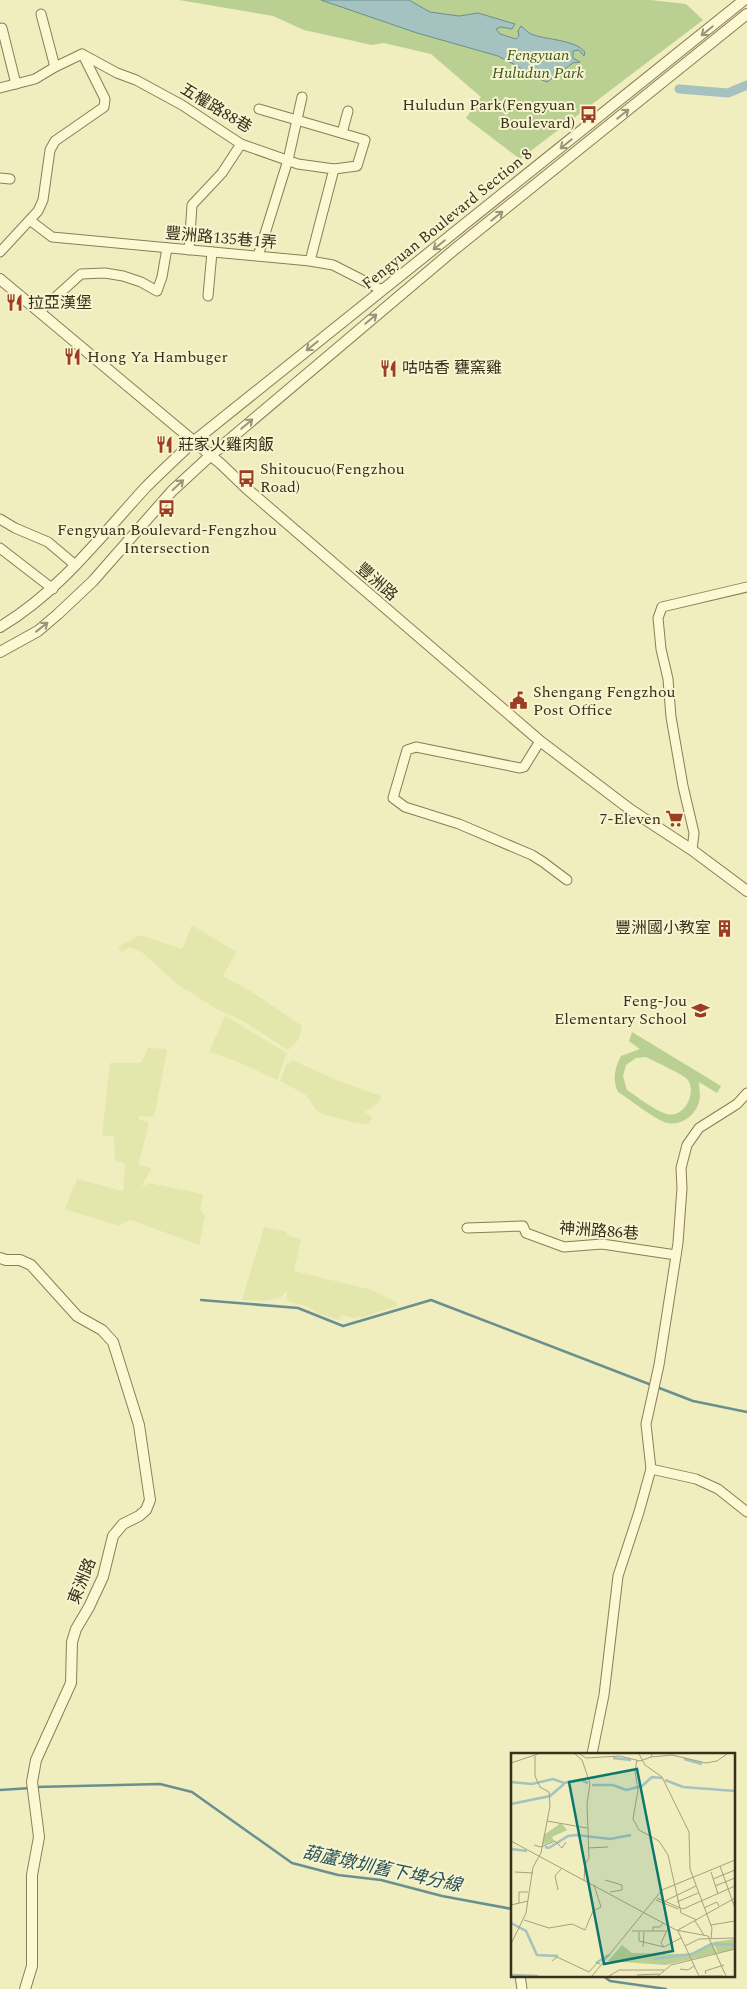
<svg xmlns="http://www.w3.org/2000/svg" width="747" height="1989" font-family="Spectral,'Noto Sans TC',serif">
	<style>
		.farmland { fill: #e3e7ac }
		.green { fill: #bacf92; fill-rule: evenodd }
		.water { fill: #a3c2c0; stroke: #69908f }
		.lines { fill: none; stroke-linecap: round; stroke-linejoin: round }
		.stream { stroke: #69908f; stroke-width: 2.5 }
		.canal { stroke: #a3c2c0; stroke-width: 9 }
		.minor-casing { stroke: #8a7e56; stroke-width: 11 }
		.tertiary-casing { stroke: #8a7e56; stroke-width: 12 }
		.minor { stroke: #fbf8d3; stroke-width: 9 }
		.tertiary { stroke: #fbf8d3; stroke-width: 10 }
		.oneway { stroke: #9a9478 }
		.labels { text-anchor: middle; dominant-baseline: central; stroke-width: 4; stroke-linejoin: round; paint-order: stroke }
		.park-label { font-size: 16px; font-style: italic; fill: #3d5721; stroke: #f7f5cf }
		.poi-label { font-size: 16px; fill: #39301c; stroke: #f7f5cf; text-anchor: start }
		.street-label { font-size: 16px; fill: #39301c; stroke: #f7f5cf }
		.water-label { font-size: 18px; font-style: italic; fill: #2a525a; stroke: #f7f5cf }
		.inset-river { fill: none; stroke: #a3c2c0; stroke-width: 2.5 }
		.inset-road { fill: none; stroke: #a7a17e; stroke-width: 1 }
		.view { fill: #0f766e; fill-opacity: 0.15; stroke: #0f766e; stroke-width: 2.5 }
		.inset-edge { fill: none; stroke: #39301c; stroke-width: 2.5 }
	</style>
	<rect width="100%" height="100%" fill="#f0edbf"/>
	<g class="farmland">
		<path d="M192,925L236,952L223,976L252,992L302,1026L299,1039L288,1050L240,1019L220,1011L177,984L143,953L130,947L122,952L118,947L140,935L182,949Z"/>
		<path d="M225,1016L287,1053L277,1080L234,1060L209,1052Z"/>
		<path d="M148,1048L165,1049L167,1051L154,1117L139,1116V1120L146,1121L149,1124L138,1165L149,1167L151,1170L142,1185L144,1186L149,1183L203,1194L200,1210L205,1216L199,1245L134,1221L129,1220L119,1226L65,1209L77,1179L123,1191L125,1164L115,1160L114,1137L102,1135L110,1063H139L142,1061Z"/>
		<path d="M292,1060L336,1080L381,1096L379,1102L365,1112L372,1117L369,1124L356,1123L322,1114L316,1110L306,1095L280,1081L287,1063H290Z"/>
		<path d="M264,1227L287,1232V1235L301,1240L294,1271L372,1290L396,1302L397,1306L363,1317L353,1318L342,1315L338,1320L317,1313L307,1306L290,1302L287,1300V1291L280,1298L264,1301L242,1300Z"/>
	</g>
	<g class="green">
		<path d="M179,0H650L686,4L703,20L520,159L466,118L481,97L431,54L384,43L372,45L304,30L273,16Z"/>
		<path d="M632,1032L721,1086L717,1093L699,1082C699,1087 700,1092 700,1097C698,1115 680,1128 664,1122C650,1116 631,1100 618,1092C612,1080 615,1067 621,1056L640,1049L629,1041ZM646,1057C655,1062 681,1073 687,1079C698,1092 684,1119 667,1114C655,1111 638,1097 627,1090L623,1076L626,1065L636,1058Z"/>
	</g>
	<path class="water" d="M321,0H409L430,12L459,16L478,13L515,24L512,29L501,27L496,29L500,34L516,39L519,36L518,31L521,26C524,28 527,32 531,34C544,40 575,39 585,52L584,56L579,50L573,51V58L580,62L573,63L547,82L525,73L519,67L498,56L417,33Z"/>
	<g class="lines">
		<g class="stream">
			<path d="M201,1300L298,1308L343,1326L431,1300L693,1401L747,1412"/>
			<path d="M36,1787L160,1784L192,1792L292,1863L338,1875L381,1880L442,1896L512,1909"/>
			<path d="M0,1790L31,1788"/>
			<path d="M602,1975L610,1981L666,1989"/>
		</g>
		<path class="canal" d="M679,89L728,93L747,85"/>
		<defs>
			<g id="minor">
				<path d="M41,14L55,67"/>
				<path d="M2,28L16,84"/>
				<path d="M82,54L117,73L136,80L182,105L241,144L298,164L334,169L310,261"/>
				<path d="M0,88L35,79L55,67L82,54"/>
				<path d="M259,109L365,140L357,166L334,169"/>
				<path d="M342,133L348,111"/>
				<path d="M0,178L10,179"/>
				<path d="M31,221L52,237L310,261L333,265L382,290"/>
				<path d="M189,250L192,205L222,173L241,144"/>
				<path d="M0,252L38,211L43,200L50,150L55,141L104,107L105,99L83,55"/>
				<path d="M258,256L288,160L302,97"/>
				<path d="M208,296L212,252"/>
				<path d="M39,312L81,274L105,273L123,276L141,282L157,291L162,277L167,248"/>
				<path d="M0,519L15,528L48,542L74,564"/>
				<path d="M0,548L53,589"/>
				<path d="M540,741L524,767L520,768L416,747L407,750L393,798L405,807L459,824L532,855L543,862L567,880"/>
				<path d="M692,850L694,833L683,786L671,717L668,679L661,649L658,618L662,607L747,587"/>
				<path d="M467,1228L523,1226L526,1233L564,1247L602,1244L676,1255"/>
				<path d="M651,1469L696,1479L718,1489L747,1512"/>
				<path d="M592,1754L604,1695L618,1576L639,1512L651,1469L646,1424L659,1365L678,1243L682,1188L681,1168L687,1145L699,1128L737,1104L747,1093"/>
				<path d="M520,1975L522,1989"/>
			</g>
			<g id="tertiary">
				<path d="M0,279L221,464L246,488L540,741L631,810L692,850L747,891"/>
				<path d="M0,627C59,592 100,537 146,487C161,472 177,457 193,442L744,0"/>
				<path d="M0,652L38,631L58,614L93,581L172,491L210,456L455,249L747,14"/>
				<path d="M0,1258L6,1260H20L31,1265L77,1316L102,1330L113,1342L139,1425L150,1500L146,1510L139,1516L123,1524L113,1536L103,1577L89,1607L76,1629L72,1642L71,1683L36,1760L32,1782L39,1837L32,1875V1966L25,1989"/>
			</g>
		</defs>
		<use href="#minor" class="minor-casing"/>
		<use href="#tertiary" class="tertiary-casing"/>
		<use href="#minor" class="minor"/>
		<use href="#tertiary" class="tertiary"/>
	</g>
	<defs><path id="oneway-shaft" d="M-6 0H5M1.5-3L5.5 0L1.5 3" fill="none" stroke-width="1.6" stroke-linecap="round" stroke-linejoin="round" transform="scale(1.25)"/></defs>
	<g class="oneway">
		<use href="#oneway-shaft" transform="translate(707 31) rotate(141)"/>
		<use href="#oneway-shaft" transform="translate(623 114) rotate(-39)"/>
		<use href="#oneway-shaft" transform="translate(566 144) rotate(141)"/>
		<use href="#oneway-shaft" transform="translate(497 216) rotate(-39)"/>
		<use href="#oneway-shaft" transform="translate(439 245) rotate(141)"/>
		<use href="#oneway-shaft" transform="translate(371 319) rotate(-40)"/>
		<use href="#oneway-shaft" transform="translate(312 346) rotate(141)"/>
		<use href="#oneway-shaft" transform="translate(247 424) rotate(-40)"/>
		<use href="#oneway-shaft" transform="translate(178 485) rotate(-43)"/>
		<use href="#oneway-shaft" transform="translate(42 627) rotate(-38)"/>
	</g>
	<defs>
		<symbol id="bus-bare" viewBox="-9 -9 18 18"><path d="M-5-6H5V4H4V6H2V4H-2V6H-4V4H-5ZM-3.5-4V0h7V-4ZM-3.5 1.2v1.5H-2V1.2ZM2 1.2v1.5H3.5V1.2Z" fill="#9d3d23" stroke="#f7f5cf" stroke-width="2.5" paint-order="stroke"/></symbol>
		<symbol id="restaurant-bare" viewBox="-9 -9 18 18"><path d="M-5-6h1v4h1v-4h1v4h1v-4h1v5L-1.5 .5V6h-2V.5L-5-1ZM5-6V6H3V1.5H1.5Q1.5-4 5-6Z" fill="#9d3d23" stroke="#f7f5cf" stroke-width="2.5" paint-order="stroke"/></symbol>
		<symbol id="civic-bare" viewBox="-9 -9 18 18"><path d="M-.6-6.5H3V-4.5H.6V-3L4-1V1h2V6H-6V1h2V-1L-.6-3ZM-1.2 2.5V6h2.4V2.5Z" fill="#9d3d23" stroke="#f7f5cf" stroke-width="2.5" paint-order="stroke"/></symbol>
		<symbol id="supermarket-bare" viewBox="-9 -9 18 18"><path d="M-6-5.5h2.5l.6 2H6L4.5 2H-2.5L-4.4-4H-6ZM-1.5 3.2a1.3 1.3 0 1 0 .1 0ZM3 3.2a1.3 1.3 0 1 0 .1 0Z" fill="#9d3d23" stroke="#f7f5cf" stroke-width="2.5" paint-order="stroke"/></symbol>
		<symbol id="building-bare" viewBox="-9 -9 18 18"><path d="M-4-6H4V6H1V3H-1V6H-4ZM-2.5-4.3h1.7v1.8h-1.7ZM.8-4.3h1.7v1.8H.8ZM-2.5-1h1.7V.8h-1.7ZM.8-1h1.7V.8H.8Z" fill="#9d3d23" stroke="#f7f5cf" stroke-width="2.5" paint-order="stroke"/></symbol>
		<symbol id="school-bare" viewBox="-9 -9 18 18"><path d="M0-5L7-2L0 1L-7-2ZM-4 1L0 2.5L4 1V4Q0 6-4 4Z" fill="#9d3d23" stroke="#f7f5cf" stroke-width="2.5" paint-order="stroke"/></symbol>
	</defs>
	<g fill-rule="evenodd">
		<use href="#bus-bare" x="576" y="102" width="25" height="25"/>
		<use href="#restaurant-bare" x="2" y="290" width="25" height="25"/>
		<use href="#restaurant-bare" x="60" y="344" width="25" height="25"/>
		<use href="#restaurant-bare" x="376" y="356" width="25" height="25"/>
		<use href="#restaurant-bare" x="152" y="432" width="25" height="25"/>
		<use href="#bus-bare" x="234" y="466" width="25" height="25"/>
		<use href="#bus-bare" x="154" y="496" width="25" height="25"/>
		<use href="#civic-bare" x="506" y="688" width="25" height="25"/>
		<use href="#supermarket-bare" x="662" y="806" width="25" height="25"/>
		<use href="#building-bare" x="712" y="916" width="25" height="25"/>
		<use href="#school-bare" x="688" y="998" width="25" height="25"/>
	</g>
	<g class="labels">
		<g class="park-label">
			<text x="538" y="55">Fengyuan<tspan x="538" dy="18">Huludun Park</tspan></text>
		</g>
		<g class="poi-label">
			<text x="575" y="105" text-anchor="end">Huludun Park(Fengyuan<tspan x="575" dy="18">Boulevard)</tspan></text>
			<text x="28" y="303">拉亞漢堡</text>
			<text x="87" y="357">Hong Ya Hambuger</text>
			<text x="402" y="368">咕咕香 甕窯雞</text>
			<text x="178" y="445">莊家火雞肉飯</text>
			<text x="260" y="469">Shitoucuo(Fengzhou<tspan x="260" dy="18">Road)</tspan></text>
			<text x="167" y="530" text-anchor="middle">Fengyuan Boulevard-Fengzhou<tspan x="167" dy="18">Intersection</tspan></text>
			<text x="533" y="692">Shengang Fengzhou<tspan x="533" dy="18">Post Office</tspan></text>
			<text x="661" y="819" text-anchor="end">7-Eleven</text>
			<text x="711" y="928" text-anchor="end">豐洲國小教室</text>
			<text x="687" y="1001" text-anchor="end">Feng-Jou<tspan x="687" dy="18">Elementary School</tspan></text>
		</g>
		<g class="street-label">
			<text transform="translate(216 108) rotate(31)">五權路88巷</text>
			<text transform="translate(447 219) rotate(-39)">Fengyuan Boulevard Section 8</text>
			<text transform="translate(221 238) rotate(5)">豐洲路135巷1弄</text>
			<text transform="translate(377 582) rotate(41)">豐洲路</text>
			<text transform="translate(599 1231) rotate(4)">神洲路86巷</text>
			<text transform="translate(82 1581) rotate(-68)">東洲路</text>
		</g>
		<g class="water-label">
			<text transform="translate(382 1869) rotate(12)">葫蘆墩圳舊下埤分線</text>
		</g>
	</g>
	<g transform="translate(511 1753)">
		<rect width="224" height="224" fill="#f0edbf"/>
		<path d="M50,70L56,77L41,84L43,88L31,92L33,82ZM224,186V196L207,200L202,189ZM201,190L206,200L155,212L97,208L111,192L121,200L178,201Z" fill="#bacf92"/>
		<path class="inset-river" d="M102,5L120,7M173,6L191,11M154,27L172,34L224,38M0,29L21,31L42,26L53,30L70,27L77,30M81,32H102L115,37L131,33L141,24L151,25M0,51L39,43L53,31M34,94L38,95L57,83L66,82L99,86L120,82M0,96L16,98M0,170L15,178L26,202L47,203M142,206L181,201L200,191L224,192M85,210L98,202M0,222L27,223"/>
		<path class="inset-road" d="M64,1L71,7L79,30L76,51L78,105L74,111L73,128M69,1L75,5L109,3L129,8L140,4L141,1M128,1L134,12L151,24L178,79L179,116L201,175L200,186M140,4L161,2L195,10L206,8L216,1M126,7L124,18L127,37L122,66L128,77L148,88L157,102L170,160L186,167M0,10L27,1M36,68L76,75M0,88L165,177L197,183L215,223M23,92L30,94L44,88L51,95L55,89M77,95L97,94M209,113L224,155M4,119L22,120M200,119L207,141M202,126L224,117M94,127L111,132V137L99,139M204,133L224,125M47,137L44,123L50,116M146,145L172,156L224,133M145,147L167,156M154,148L185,133M166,149L187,140M8,150V139H17M0,152L17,148M193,155L206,149L208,153M13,167L38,175L61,171L74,177L82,158L90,154L83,132M184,168L193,182M200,172L224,168M167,177L224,145M121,178H155M142,178V174H149L152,170M167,178L188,223M128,179V188L153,194L170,185M0,191L15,160L22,114L30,100L39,53L38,39L29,34L24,23V3M174,193L188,186L224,185M132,194L133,179M153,194L150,190L158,173M41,208L46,204L78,219L86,210L89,211M169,216L177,217L183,213M195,221L194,218L213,212M126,222L148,221M81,223L151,137L224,107M98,223L108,217H153M147,223L160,212L224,196M189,223H212"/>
		<path class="view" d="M126,16L162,198L93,211L58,29Z"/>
		<rect width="224" height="224" class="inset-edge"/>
	</g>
</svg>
